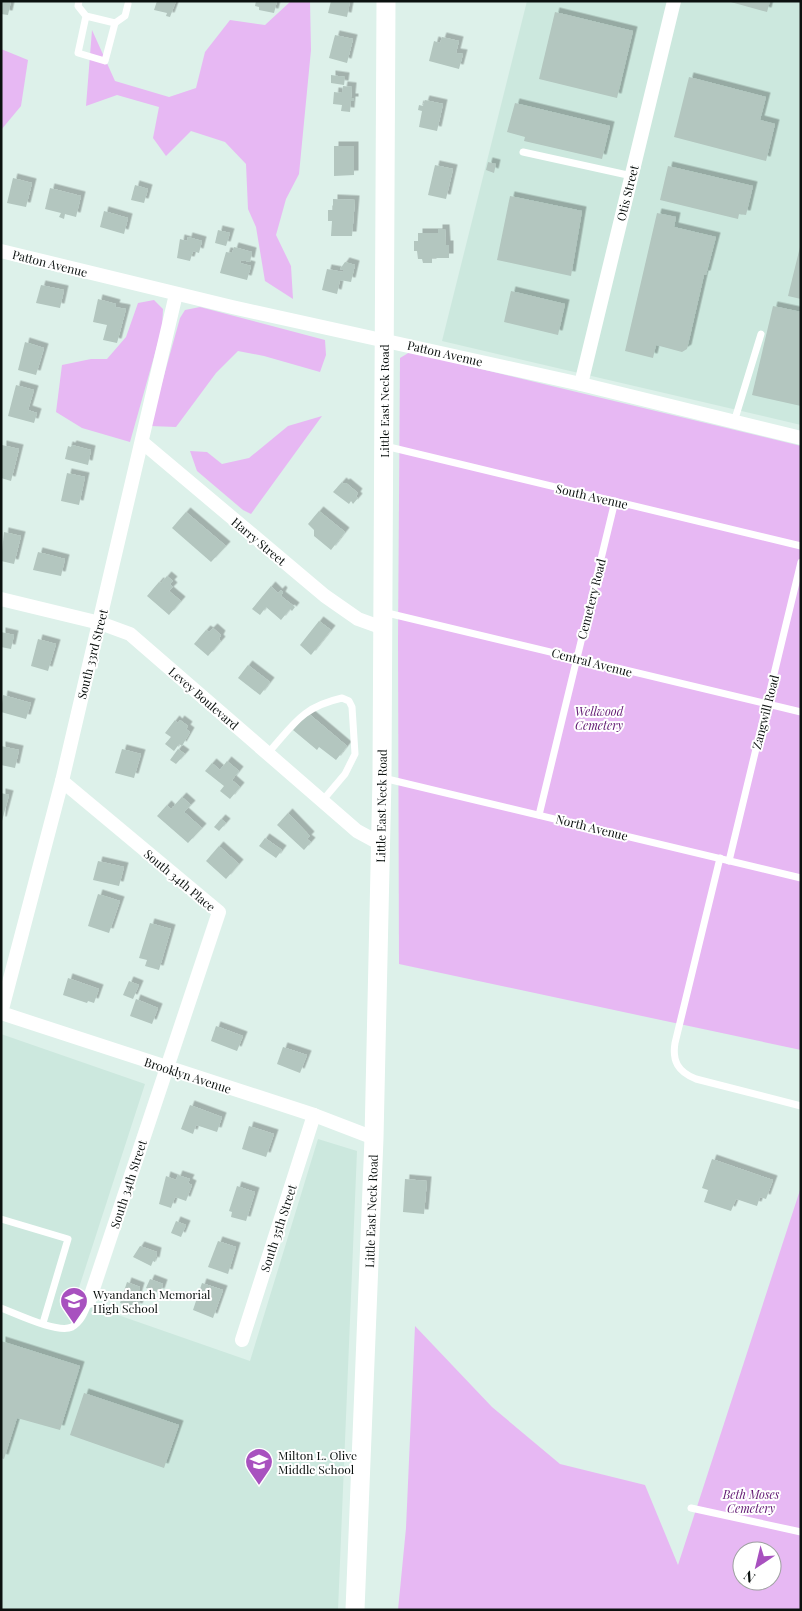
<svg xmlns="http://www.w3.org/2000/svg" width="802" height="1611" font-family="'Playfair Display',serif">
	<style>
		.built { fill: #cce8de }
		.green { fill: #e7b8f3; fill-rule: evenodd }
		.building { fill: #b3c6bf; filter: url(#shadow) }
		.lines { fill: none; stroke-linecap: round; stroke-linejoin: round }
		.service { stroke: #fff; stroke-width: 7 }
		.minor { stroke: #fff; stroke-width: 14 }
		.secondary { stroke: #fff; stroke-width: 19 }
		.labels { text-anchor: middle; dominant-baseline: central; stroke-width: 4; stroke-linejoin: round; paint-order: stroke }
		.street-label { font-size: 12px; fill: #0b110f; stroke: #fff }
		.park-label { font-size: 12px; font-style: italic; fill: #611872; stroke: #fff }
		.poi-label { font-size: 12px; fill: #0b110f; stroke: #fff; text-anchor: start }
	</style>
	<defs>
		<filter id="shadow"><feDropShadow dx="4.5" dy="-4.5" stdDeviation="0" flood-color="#0004"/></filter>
	</defs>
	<rect width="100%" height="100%" fill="#ddf1ea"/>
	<g class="built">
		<path d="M527,1H801V425L442,341Z"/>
		<path d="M1,1034L145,1084L75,1300L250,1361L318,1139L357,1151L338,1610H1Z"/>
	</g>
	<g class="green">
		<path d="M291,1H310L311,50L299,174L286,199L276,235L291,266L293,299L265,281L256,227L248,209L246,164L225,142L191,131L166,156L153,138L159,107L117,95L86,106L92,30L115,81L169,97L196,88L205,52L230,20L265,25Z"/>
		<path d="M1,49L28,60L21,106L1,130Z"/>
		<path d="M154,300L163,309L162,328L130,442L82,428L56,412L62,365L91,359H107L126,337L138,303Z"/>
		<path d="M200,307L325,340L326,355L320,372L264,356L238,351L216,373L176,427L150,426L180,318L185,310Z"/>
		<path d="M410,352L801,446V1050L399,964L398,640L400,358Z"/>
		<path d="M322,416L251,514L243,510L197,471L190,451L207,452L222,464L249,458L288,426Z"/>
		<path d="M801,1187V1610H398L406,1528L415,1326L492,1407L560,1464L645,1485L678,1565ZM742,1551H772V1581H742Z"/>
	</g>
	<g class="building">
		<path d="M1,1H11L8,15L1,14Z"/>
		<path d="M157,1H176L170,17L166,16L167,13L154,10Z"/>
		<path d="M256,1H277L274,13L259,10V7L255,6Z"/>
		<path d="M331,1H350L347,17L328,13Z"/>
		<path d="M727,1H770L767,12Z"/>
		<path d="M555,12L633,31L617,98L539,79Z"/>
		<path d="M335,35L353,39L347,63L329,58Z"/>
		<path d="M442,37L459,41L456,53L463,54L459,69L429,61L434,41L440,43Z"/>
		<path d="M331,75L345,77L344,85L331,83Z"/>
		<path d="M689,77L766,97L760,120L775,124L766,161L674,137Z"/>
		<path d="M343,86L352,87L351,98H354V101H351L350,112L341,111L342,105L333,104L334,92L342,93Z"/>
		<path d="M425,100L443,104L437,131L419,127L422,111L418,110L419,105L423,106Z"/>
		<path d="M515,103L610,126L602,159L524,141L525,137L507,132Z"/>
		<path d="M334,146H354V175L334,176Z"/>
		<path d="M488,162L496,164L494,173L486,170Z"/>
		<path d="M435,165L453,169L446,199L428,195Z"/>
		<path d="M668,166L753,186L746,215L739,214L738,219L660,200Z"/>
		<path d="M13,178L32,183L26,207L7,203Z"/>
		<path d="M135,185L148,189L144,203L131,200Z"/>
		<path d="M50,188L81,196L76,217L65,214L64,219L59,217L61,213L45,209Z"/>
		<path d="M510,196L582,211L571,276L497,260Z"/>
		<path d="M333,199L355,200L352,236H331L332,221H328V210H333Z"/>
		<path d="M104,211L128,218L124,234L100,227Z"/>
		<path d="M657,213L676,217L674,227L716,237L706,275H704L687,349L682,352L656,345L653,358L625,351Z"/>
		<path d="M438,229H445L446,245H449V258H432V263H423L422,259H418L417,251H414V241H418V233H438Z"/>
		<path d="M218,230L230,233L226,246L215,243Z"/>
		<path d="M188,237L202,241L199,253L193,251L190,261L177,258L180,239L187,241Z"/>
		<path d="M234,247L252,252L250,262L241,260L240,263L251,266L247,280L220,273L226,252L232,253Z"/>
		<path d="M800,247H801V299L788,296Z"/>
		<path d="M345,262L355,265L351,282L340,280L337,294L322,290L327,269L343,272V270L340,269Z"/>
		<path d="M41,285L64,290L60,308L36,303Z"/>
		<path d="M511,291L565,304L558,335L504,322Z"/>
		<path d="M98,299L116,304L115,307L126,309L117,343L103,340L107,325L93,322Z"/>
		<path d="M773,306L801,312V406L752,395Z"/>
		<path d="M25,342L44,348L36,375L18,370Z"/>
		<path d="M16,385L34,390L28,410L37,413L34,423L8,416Z"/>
		<path d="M2,445L19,449L11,481L1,478Z"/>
		<path d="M72,445L91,450L88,465L65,459L68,446L71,447Z"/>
		<path d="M67,473L85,477L79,505L61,501Z"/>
		<path d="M342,482L344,484L346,483L358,493L356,496L358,498L353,504L351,501L349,504L333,492Z"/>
		<path d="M319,511L345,532L331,550L314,536V530L308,524Z"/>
		<path d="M186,512L226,546L211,562L172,528Z"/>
		<path d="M4,532L21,536L14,564L1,561Z"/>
		<path d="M38,552L65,559L61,576L33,570Z"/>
		<path d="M167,576L173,581L170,584L173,587L169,591L181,601L169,615L147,596L159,582L161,583Z"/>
		<path d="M271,586L278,593L281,590L283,592L281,596L295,607L292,611L290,609L281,620L266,607L260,615L252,609Z"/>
		<path d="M319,621L331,630L311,655L300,645Z"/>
		<path d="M213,628L221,635L219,639L221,641L208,656L194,644L206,630L209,632Z"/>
		<path d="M1,632L14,635L11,649L1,647Z"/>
		<path d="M38,639L56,644L48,671L31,666Z"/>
		<path d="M248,665L270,682L260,695L238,678Z"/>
		<path d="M3,695L31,703L26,719L1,712Z"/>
		<path d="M308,713L347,746L336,760L319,747L317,750L293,730Z"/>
		<path d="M175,720L178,723L180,720L188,726L186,729L190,732L182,746L179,744L174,751L165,744L171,737L165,733Z"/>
		<path d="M1,746L19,750L15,768L1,765Z"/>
		<path d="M122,749L141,754L134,778L115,773Z"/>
		<path d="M178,749L185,754L176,764L170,760Z"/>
		<path d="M227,761L239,771L232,780L240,787L230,799L220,791L224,786L205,771L212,763L220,770Z"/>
		<path d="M1,793L9,795L2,821H1Z"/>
		<path d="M182,797L191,805L184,812L202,828L188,843L157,816L167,805L171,809Z"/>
		<path d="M288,813L310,836L307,839L311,842L304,850L277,825Z"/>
		<path d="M221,819L226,823L219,831L214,827Z"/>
		<path d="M265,838L282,850L276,858L259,846Z"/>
		<path d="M219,846L239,864L226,879L206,861Z"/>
		<path d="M98,861L124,867L119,886L93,880Z"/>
		<path d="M98,894L120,901L109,933L88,926Z"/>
		<path d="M150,923L171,929L159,970L145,966L147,960L139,958Z"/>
		<path d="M68,978L99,989L94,1003L88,1001L87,1003L63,995Z"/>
		<path d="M129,981L139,985L133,999L123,995Z"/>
		<path d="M136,999L158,1008L152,1024L130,1016Z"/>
		<path d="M216,1026L243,1036L237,1051L211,1041Z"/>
		<path d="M283,1047L307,1055L300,1073L277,1064Z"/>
		<path d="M190,1105L222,1117L217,1132L196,1125L193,1134L181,1129Z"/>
		<path d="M249,1126L274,1134L266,1157L242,1149Z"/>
		<path d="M712,1159L773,1180L766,1199L760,1197L757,1206L736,1199L731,1211L704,1202L708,1190L702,1188Z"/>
		<path d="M178,1175L190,1179L188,1183L192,1185L186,1201L175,1197L171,1208L159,1204L166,1176L176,1180Z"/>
		<path d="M405,1179L427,1181L424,1214L403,1212Z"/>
		<path d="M237,1186L255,1192L246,1221L231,1217L232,1212L229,1211Z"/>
		<path d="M176,1221L186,1225L181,1237L171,1233Z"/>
		<path d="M218,1241L236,1247L228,1274L208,1267Z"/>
		<path d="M140,1246L157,1252L155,1262L153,1261L151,1266L133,1257Z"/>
		<path d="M150,1279L163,1284L160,1293L146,1288Z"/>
		<path d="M127,1282L140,1287L136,1301L140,1302L138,1308L120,1303Z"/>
		<path d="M202,1283L223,1290L213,1318L193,1310Z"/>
		<path d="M1,1341L80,1366L60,1430L17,1418L4,1459L1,1458Z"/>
		<path d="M84,1393L179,1425L164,1468L70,1435Z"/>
	</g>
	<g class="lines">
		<g class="service">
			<path d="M79,1L78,6L86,16L115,23L105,61L78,53L86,16"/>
			<path d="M115,23L125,16L128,4"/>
			<path d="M523,152L632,176"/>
			<path d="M734,422L761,334"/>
			<path d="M385,446L801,546"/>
			<path d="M383,612L801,712"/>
			<path d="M268,753C294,724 302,707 342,698L349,701L352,707L355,754L345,774L323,800"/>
			<path d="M383,778L801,878"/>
			<path d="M539,815L615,501"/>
			<path d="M720,858L675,1043C672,1061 678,1072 696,1079L801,1106"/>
			<path d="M729,861L801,562"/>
			<path d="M1,1219L68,1239L43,1323"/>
			<path d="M1,1308C17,1314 58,1334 72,1327C82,1321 85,1311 89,1301"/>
			<path d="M691,1508L801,1532"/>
		</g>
		<g class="minor">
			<path d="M1,251L232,307L581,384L801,438"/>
			<path d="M176,294L62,781L1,1013L314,1115L374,1138"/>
			<path d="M581,384L674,1"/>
			<path d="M142,442L325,596L358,619L383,628"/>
			<path d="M1,599L100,623L130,634L357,831L381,844"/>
			<path d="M62,781L219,912L89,1301"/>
			<path d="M242,1340L314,1115"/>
		</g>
		<path class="secondary" d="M355,1610L374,1138L382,778L386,1"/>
	</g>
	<defs>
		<symbol id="school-pin" viewBox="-11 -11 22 30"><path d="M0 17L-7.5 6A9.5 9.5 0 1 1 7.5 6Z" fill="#a851bf" stroke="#fff"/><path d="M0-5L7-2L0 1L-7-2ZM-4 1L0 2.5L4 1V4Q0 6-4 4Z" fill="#fff"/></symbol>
	</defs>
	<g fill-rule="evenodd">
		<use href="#school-pin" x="58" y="1285" width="32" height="43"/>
		<use href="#school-pin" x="243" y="1446" width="32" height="43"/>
	</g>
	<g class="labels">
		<g class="street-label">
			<text transform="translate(627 193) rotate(-76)">Otis Street</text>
			<text transform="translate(50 263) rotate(14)">Patton Avenue</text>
			<text transform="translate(445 353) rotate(13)">Patton Avenue</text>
			<text transform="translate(384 401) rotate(-90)">Little East Neck Road</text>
			<text transform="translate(592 496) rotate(13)">South Avenue</text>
			<text transform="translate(259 541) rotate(40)">Harry Street</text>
			<text transform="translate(591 599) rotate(-76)">Cemetery Road</text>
			<text transform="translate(92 654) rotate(-76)">South 33rd Street</text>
			<text transform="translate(592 662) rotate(14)">Central Avenue</text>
			<text transform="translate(204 698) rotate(41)">Levey Boulevard</text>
			<text transform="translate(765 712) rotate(-76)">Zangwill Road</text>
			<text transform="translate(381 806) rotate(-89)">Little East Neck Road</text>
			<text transform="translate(592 827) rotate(14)">North Avenue</text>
			<text transform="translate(180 880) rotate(40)">South 34th Place</text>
			<text transform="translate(188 1075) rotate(18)">Brooklyn Avenue</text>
			<text transform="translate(128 1184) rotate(-72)">South 34th Street</text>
			<text transform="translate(371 1211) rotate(-88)">Little East Neck Road</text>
			<text transform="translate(278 1228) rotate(-72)">South 35th Street</text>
		</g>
		<g class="park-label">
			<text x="599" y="711">Wellwood<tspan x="599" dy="14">Cemetery</tspan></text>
			<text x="751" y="1494">Beth Moses<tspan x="751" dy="14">Cemetery</tspan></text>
		</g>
		<g class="poi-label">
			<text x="93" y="1294">Wyandanch Memorial<tspan x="93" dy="14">High School</tspan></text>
			<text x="278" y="1455">Milton L. Olive<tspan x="278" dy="14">Middle School</tspan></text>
		</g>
	</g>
	<rect width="802" height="1611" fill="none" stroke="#0b110f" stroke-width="5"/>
	<g transform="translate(757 1566) rotate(215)"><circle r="24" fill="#ffffff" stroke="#9da09f"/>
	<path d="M0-4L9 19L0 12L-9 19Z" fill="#a851bf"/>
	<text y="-8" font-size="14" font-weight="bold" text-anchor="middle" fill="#0b110f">N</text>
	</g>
</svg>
